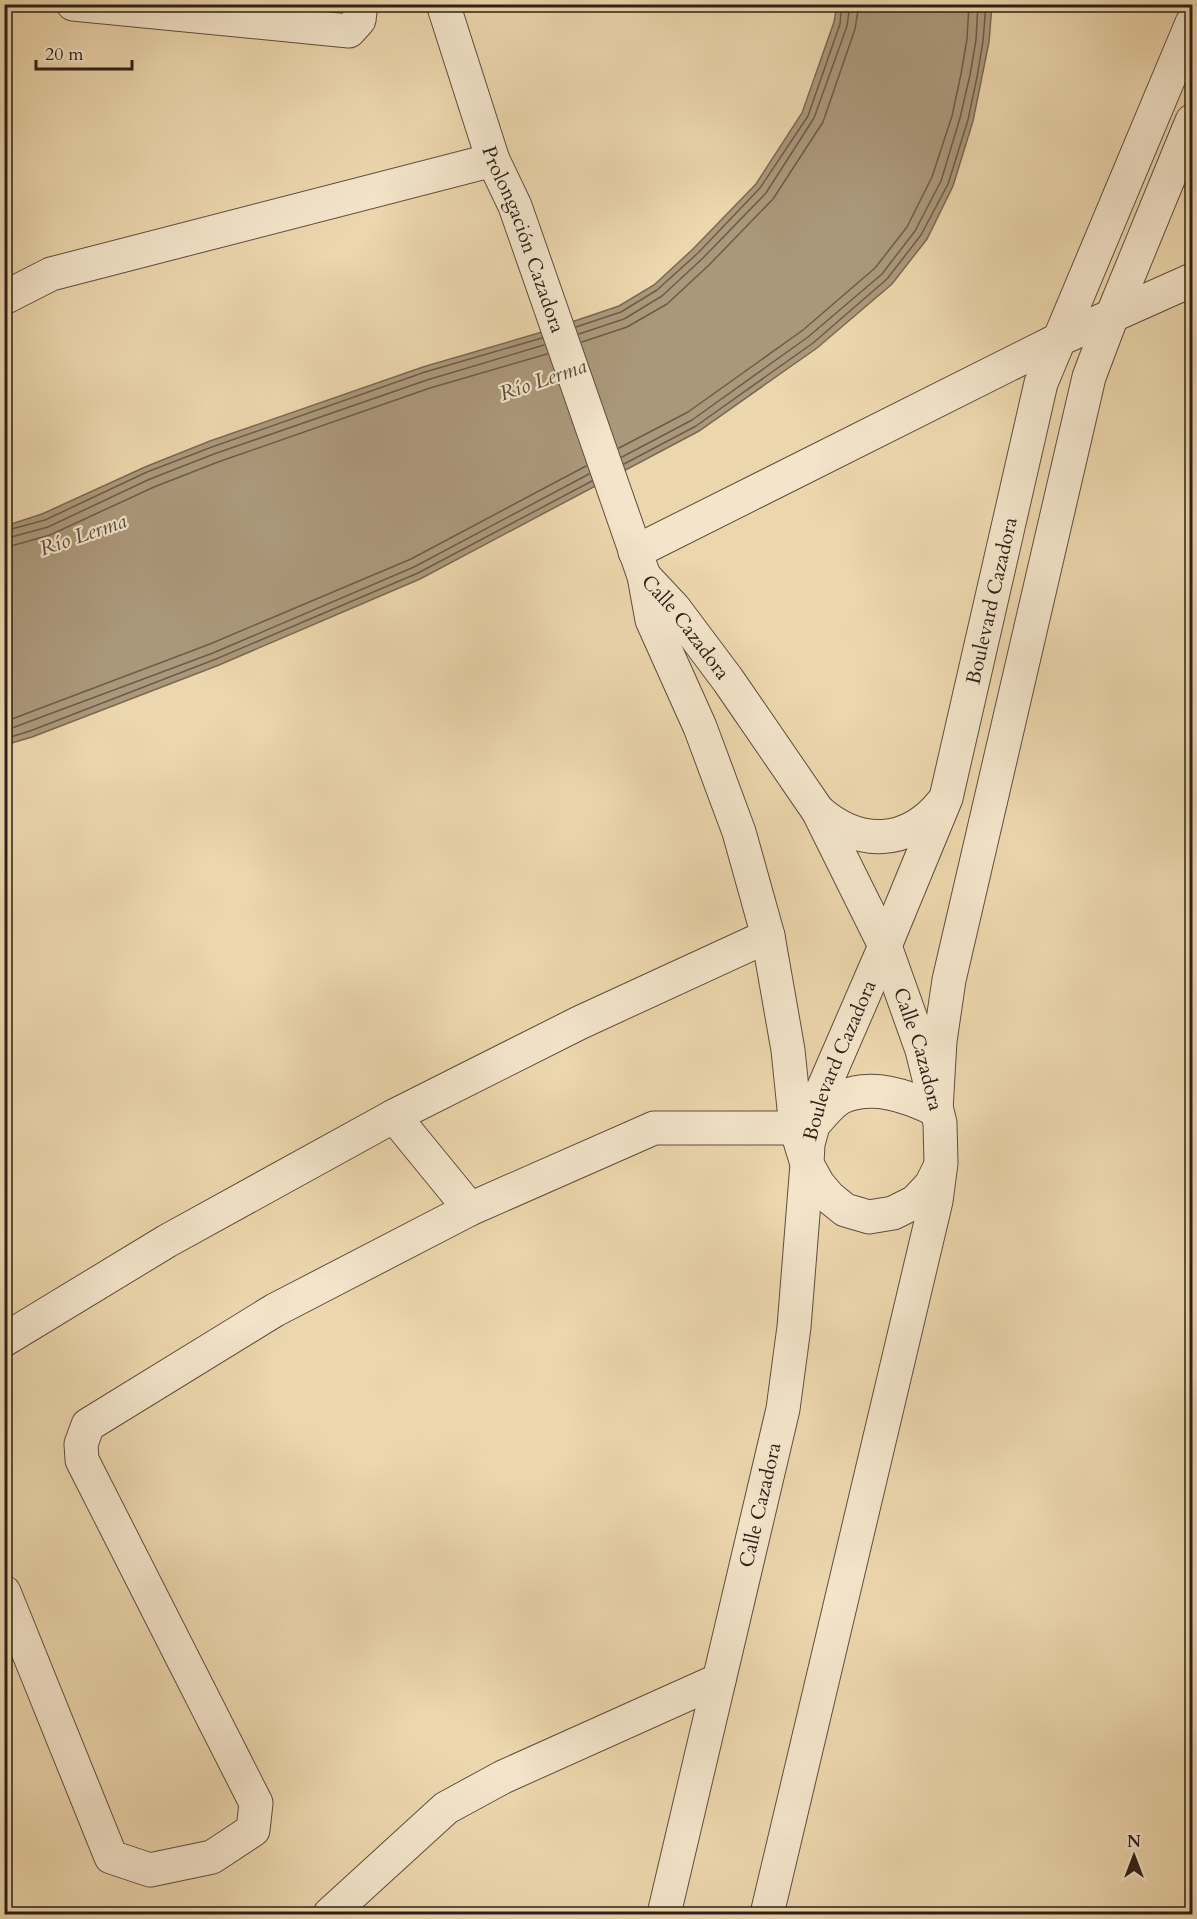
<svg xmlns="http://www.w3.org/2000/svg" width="1197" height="1919" font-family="Cardo,serif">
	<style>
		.water { fill: #ab987a; stroke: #796853; stroke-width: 1.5 }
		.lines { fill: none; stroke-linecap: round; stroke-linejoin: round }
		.shore { stroke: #6c5c49; stroke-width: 1.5 }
		.minor-casing { stroke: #5d4e3d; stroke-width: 35 }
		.minor { stroke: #f3e4ca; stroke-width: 33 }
		.labels { text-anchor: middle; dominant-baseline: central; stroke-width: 4.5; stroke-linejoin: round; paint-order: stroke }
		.street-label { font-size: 20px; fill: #2d2018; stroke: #f3e4ca }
		.water-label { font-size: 21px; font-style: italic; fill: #594a3a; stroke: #f3e4ca }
	</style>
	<rect width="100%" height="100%" fill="#ecd6ad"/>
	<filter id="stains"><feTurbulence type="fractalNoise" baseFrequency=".00333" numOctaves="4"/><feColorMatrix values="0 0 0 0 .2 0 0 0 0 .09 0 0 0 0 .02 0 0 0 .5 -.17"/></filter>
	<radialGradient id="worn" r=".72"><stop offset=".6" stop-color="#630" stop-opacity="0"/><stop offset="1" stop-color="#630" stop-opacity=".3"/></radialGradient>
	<path class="water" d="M837,5H992L989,42L973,121L953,186L927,239L892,284L817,348L699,431L420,579L219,665L32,737L5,745V526L42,514L145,467L210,441L423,367L542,332L619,306L654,285L693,249L756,184L802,113L834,22Z"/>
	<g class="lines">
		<g class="shore">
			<path d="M576,327L621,312L657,290L698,253L760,188L808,116L840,24L842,4"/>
			<path d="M579,334L624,319L662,296L703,258L766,193L814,118L847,26L850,4"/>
			<path d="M582,342L627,327L667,304L709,265L773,199L823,122L855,29L859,4"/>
			<path d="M619,448L688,412L803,330L875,268L907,227L932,177L952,116L961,74L967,39L969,4"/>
			<path d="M622,457L692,420L808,337L882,274L915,231L941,181L960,118L970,75L976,40L978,4"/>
			<path d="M624,464L696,426L813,343L887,279L921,235L948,184L968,120L977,77L983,41L986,4"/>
			<path d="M4,531L45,520L147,472L212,447L425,372L542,338"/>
			<path d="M4,539L48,527L150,479L214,454L427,380L544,345"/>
			<path d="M4,548L50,535L154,487L218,462L430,388L547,354"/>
			<path d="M4,722L210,644L411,559L586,466"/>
			<path d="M4,731L213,653L414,567L589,474"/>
			<path d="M4,739L30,731L216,659L418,573L592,481"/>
		</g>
		<defs>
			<g id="minor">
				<path d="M73,4L349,31L359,20L361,4"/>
				<path id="s1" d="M443,4L493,160L515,206L644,576L652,620L700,727L739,832L768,936L788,1050L796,1128L807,1164L794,1327L783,1409L664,1914"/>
				<path d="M4,298L51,274L493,160"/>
				<path d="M635,552L1060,339L1192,280"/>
				<path id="s2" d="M644,576L674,608L728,680L818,811L885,946L922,1050L940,1123L941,1163L936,1201L767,1914"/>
				<path d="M818,811C859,847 908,846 943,802"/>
				<path d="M394,1116L470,1209"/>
				<path d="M813,1125C821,1116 830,1104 840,1098C872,1083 907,1096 936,1110L940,1041L949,980L1089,377L1112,316L1192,121"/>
				<path id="s3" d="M939,1169L931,1185L915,1202L893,1213L869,1217L845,1210L829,1197L818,1184L807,1164L808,1144L823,1089L885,946L946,798L1041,383L1192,23"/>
				<path d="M4,1340L167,1241L394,1116L579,1023L768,936"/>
				<path d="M4,1592L111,1857L150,1870L212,1857L253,1830L256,1803L82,1460L81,1444L88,1425L275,1310L470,1209L654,1128H796"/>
				<path d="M330,1914L446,1808L503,1777L719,1680"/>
			</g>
		</defs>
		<use href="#minor" class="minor-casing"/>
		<use href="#minor" class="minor"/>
	</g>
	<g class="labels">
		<g class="street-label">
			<text stroke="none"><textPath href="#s1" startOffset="249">Prolongación Cazadora</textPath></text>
			<text stroke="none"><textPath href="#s3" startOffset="771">Boulevard Cazadora</textPath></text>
			<text stroke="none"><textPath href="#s2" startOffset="66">Calle Cazadora</textPath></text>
			<text stroke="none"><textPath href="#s2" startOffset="552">Calle Cazadora</textPath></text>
			<text stroke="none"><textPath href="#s3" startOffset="285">Boulevard Cazadora</textPath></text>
			<text transform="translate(760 1505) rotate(-77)">Calle Cazadora</text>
		</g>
		<g class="water-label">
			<text transform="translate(543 380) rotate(-19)">Río Lerma</text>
			<text transform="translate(83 535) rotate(-19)">Río Lerma</text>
		</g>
	</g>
	<rect width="1197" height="1919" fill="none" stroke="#ecd6ad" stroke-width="24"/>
	<rect x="6" y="6" width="1185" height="1907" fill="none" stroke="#2d2018" stroke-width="3"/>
	<rect x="12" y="12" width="1173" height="1895" fill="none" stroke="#2d2018" stroke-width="1.5"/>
	<g transform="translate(1134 1856)" stroke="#f3e4ca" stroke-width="4.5" paint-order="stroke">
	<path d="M0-4.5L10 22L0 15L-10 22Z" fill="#2d2018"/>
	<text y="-9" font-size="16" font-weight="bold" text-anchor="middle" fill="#2d2018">N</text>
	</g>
	<path d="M36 60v9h96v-9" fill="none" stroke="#2d2018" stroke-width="3"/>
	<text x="45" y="60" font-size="18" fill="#2d2018" stroke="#f3e4ca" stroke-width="4.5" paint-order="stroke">20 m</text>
	<rect width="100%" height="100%" filter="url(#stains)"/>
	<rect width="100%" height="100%" fill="url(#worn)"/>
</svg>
